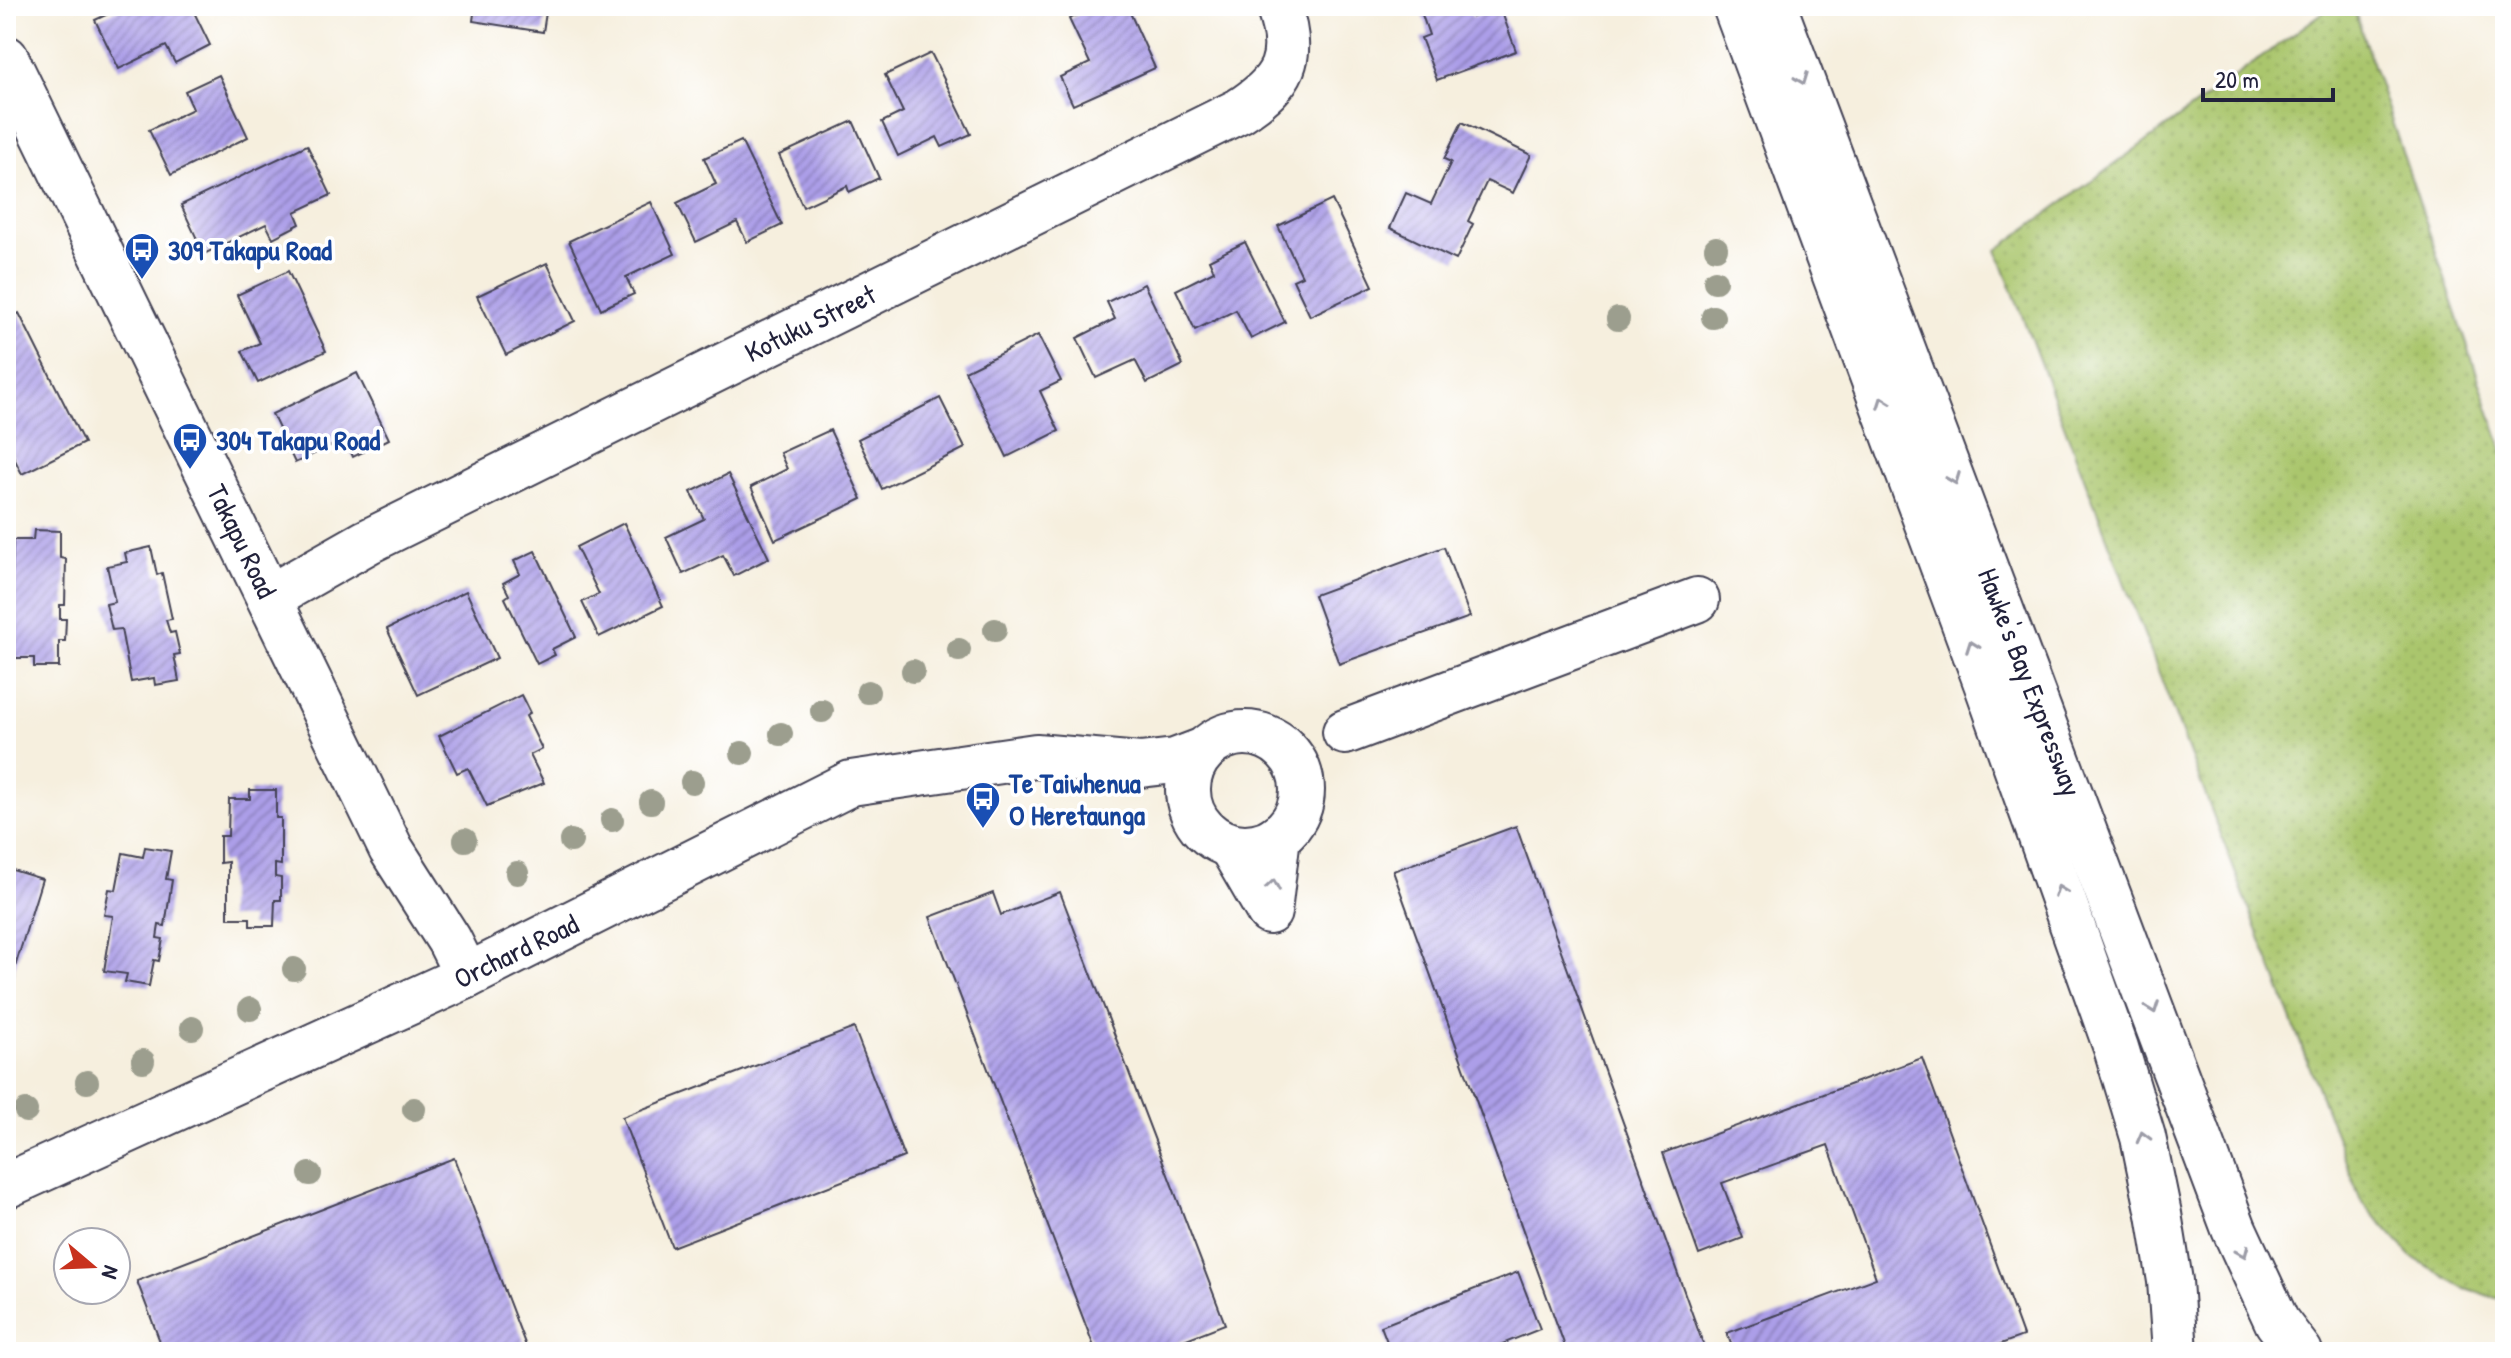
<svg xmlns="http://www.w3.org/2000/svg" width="2511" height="1358" font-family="'Patrick Hand',sans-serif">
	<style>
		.grass { fill: url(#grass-dots); stroke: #667454; stroke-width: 2 }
		.building { fill: url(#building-hatch) }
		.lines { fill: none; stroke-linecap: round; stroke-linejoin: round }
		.minor-casing { stroke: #424153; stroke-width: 48 }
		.highway-casing { stroke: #424153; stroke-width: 48 }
		.minor { stroke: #fff; stroke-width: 44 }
		.highway { stroke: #fff; stroke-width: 44 }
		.tree { fill: #9c9e8e }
		.oneway { stroke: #9c9ca7 }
		.labels { text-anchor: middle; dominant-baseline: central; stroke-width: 7; stroke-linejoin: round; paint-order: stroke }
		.transit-label { font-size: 28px; font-weight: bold; fill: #164399; stroke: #fff; text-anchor: start }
		.street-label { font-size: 28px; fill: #22223b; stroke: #fff }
	</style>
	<defs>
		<pattern id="grass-dots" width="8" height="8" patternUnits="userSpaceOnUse" patternTransform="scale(2)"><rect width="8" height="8" fill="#aac66d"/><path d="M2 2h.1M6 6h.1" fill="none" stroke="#92aa5f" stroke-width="1.8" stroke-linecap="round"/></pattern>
		<pattern id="building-hatch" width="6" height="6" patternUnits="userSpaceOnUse" patternTransform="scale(2)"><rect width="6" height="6" fill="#ac9ee8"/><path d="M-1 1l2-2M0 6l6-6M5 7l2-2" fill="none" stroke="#8c80bd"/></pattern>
	</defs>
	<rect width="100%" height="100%" fill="#fff"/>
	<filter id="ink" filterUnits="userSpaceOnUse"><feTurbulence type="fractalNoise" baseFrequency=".0125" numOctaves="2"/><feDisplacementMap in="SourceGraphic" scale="16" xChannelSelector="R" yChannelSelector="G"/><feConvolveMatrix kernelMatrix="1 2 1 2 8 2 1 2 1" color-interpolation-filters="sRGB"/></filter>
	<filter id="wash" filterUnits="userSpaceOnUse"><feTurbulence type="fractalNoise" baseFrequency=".006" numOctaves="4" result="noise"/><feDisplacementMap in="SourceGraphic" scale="32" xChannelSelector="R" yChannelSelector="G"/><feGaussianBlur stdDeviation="1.8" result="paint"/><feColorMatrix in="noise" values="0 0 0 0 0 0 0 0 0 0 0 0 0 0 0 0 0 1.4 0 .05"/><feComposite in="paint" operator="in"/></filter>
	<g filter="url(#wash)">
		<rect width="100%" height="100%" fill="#f6efde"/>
		<path class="grass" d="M2332,6H2353L2505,457V1301L2462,1287L2412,1257L2361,1201L1997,250Z"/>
		<g id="blocks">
			<g class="building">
				<path d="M125,6H191L210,45L175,63L166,46L119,69L95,20Z"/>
				<path d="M475,6H547L543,32L473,21Z"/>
				<path d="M1097,6H1127L1155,68L1073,105L1060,77L1090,63L1069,19Z"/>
				<path d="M1419,6H1468L1472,17L1500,7L1516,51L1437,80L1421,38L1429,35Z"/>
				<path d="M931,53L971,134L942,147L937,137L898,156L882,122L903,112L885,75Z"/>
				<path d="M219,75L248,137L171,175L149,130L193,109L185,91Z"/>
				<path d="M853,121L879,178L849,192L847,186L803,207L779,155Z"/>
				<path d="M1462,122L1531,155L1513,193L1487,181L1468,221L1473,224L1456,260L1390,228L1406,193L1431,204L1451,162L1444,159Z"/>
				<path d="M741,141L782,225L747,242L737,222L696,242L677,203L716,184L704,158Z"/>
				<path d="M307,145L331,195L295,212L300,224L273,238L266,224L204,254L181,205Z"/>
				<path d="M1332,200L1373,286L1310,316L1293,280L1302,276L1278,226Z"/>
				<path d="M651,202L675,254L626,277L634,294L601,309L569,241Z"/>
				<path d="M1245,242L1285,322L1251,339L1236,310L1195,330L1176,290L1214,271L1209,260Z"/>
				<path d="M547,263L575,321L506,355L477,296Z"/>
				<path d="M288,271L326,351L258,383L242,351L260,343L237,295Z"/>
				<path d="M1144,284L1183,365L1147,383L1135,360L1096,378L1077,338L1115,319L1107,302Z"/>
				<path d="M19,313L84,443L22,474L6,442V437L13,433L6,418V320Z"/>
				<path d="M1038,335L1061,381L1040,391L1059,431L1007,457L965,371Z"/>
				<path d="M357,373L389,439L353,457L345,439L295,463L272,414Z"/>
				<path d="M940,398L965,448L882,489L858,439Z"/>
				<path d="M830,430L862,499L775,540L751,487L787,469L780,453Z"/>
				<path d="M728,474L769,558L734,576L723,555L683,574L666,537L704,519L691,492Z"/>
				<path d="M624,523L663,606L599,637L582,602L599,594L576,547Z"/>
				<path d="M34,530L60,531V558L66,559L65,605H60V619H66L65,641H59V667H34V658H12L13,603H6V577H12L13,540H33Z"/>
				<path d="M151,547L157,575L162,573L172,619L166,620L170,633L175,632L180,654L174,655L179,681L155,685L154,678L131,682L121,629L112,630L106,604L115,602L107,566L127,562L125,553Z"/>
				<path d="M1444,547L1470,617L1339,664L1314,595Z"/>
				<path d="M535,551L576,637L552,649L555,655L537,664L505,598L509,595L503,583L520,574L514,561Z"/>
				<path d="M466,591L497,658L418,695L387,629Z"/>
				<path d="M521,695L530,713L526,716L542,749L530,755L544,783L487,806L468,768L457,773L439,736Z"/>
				<path d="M250,790H276V818H281V865L275,864V877L281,878V900H275L274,926H250V918H228V862L220,863V836H228L229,799H250Z"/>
				<path d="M1516,826L1706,1352H1567L1393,871Z"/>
				<path d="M145,847L171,851L166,879L172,880L165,926L159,925L157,938L163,939L159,961L154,960L149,986L125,982L127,974L104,971L113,916L104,915L109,889L116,890L123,853L143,857Z"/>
				<path d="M6,868L42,879L7,993H6Z"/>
				<path d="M1060,892L1225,1324L1153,1352H1096L930,917L993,893L1001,915Z"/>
				<path d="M854,1028L904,1157L672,1247L622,1117Z"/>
				<path d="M1922,1058L2023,1336L1979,1352H1734L1727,1333L1876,1278L1828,1145L1722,1183L1743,1238L1699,1255L1663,1153Z"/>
				<path d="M454,1158L527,1349L518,1352H164L137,1281Z"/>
				<path d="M1518,1272L1540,1329L1482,1352H1391L1381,1326Z"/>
			</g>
		</g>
	</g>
	<g filter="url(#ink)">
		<use href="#blocks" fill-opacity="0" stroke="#424153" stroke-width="2"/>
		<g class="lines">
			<defs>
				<g id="minor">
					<path d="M6,58L391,849L449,940L467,976"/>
					<path d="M270,597L367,542L1239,111C1284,82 1297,58 1278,6"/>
					<path d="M1345,732L1697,600"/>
					<circle cx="1245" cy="790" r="57"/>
					<path d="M1230,845L1269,912L1278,836"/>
					<path d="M6,1186L467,976L851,783L1036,756L1140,765L1175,761L1204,750"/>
				</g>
				<g id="highway">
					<path d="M1735,6L1986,683L2116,1048L2143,1137L2159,1214L2170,1281L2175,1352"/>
					<path d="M1774,6L2234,1229L2277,1322L2300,1352"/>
				</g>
			</defs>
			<use href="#minor" class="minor-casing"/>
			<use href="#highway" class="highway-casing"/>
			<use href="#minor" class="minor"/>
			<use href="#highway" class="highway"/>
		</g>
		<g class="tree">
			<circle cx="1716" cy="248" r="12"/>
			<circle cx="1715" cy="281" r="12"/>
			<circle cx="1713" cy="317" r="12"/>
			<circle cx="1618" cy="319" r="12"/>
			<circle cx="995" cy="630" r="12"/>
			<circle cx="959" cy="650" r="12"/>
			<circle cx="913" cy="671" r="12"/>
			<circle cx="868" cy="692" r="12"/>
			<circle cx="822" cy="711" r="12"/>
			<circle cx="781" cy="734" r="12"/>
			<circle cx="742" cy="753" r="12"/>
			<circle cx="692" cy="782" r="12"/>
			<circle cx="651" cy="802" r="12"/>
			<circle cx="612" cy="820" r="12"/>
			<circle cx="465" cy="840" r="12"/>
			<circle cx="571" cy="841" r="12"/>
			<circle cx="517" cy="873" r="12"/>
			<circle cx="294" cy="969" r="12"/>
			<circle cx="250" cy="1009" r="12"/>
			<circle cx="192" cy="1028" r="12"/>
			<circle cx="143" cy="1061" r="12"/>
			<circle cx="87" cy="1082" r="12"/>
			<circle cx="414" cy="1109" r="12"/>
			<circle cx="26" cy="1111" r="12"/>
			<circle cx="310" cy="1174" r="12"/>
		</g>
		<defs><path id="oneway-chevron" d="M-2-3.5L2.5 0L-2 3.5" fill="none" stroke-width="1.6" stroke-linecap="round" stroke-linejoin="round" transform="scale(2)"/></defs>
		<g class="oneway">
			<use href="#oneway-chevron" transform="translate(1802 79) rotate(69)"/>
			<use href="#oneway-chevron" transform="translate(1883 402) rotate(-110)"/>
			<use href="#oneway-chevron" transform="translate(1954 479) rotate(69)"/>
			<use href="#oneway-chevron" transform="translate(1972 646) rotate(-110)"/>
			<use href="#oneway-chevron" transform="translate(1273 885) rotate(-81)"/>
			<use href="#oneway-chevron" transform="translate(2060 891) rotate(-110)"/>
			<use href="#oneway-chevron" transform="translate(2153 1008) rotate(70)"/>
			<use href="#oneway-chevron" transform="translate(2143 1137) rotate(-105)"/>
			<use href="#oneway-chevron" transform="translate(2243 1252) rotate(67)"/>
		</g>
	</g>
	<defs>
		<symbol id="bus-pin" viewBox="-11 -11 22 30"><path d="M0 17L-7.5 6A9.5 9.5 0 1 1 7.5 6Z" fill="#1a4fb4" stroke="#fff"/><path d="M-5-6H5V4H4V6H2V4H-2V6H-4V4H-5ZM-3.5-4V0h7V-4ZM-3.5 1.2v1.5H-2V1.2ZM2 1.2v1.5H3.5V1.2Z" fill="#fff"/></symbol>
	</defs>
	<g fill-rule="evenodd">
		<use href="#bus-pin" x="122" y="230" width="40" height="54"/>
		<use href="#bus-pin" x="170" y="420" width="40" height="54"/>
		<use href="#bus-pin" x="963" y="779" width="40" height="54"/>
	</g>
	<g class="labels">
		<g class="transit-label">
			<text x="168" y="250">309 Takapu Road</text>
			<text x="216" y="440">304 Takapu Road</text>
			<text x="1009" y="783">Te Taiwhenua<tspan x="1009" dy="32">O Heretaunga</tspan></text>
		</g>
		<g class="street-label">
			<text transform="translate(810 323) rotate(-26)">Kotuku Street</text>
			<text transform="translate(242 541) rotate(64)">Takapu Road</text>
			<text transform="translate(2030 682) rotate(69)">Hawke's Bay Expressway</text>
			<text transform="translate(516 951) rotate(-26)">Orchard Road</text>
		</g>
	</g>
	<rect width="2511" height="1358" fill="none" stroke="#fff" stroke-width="32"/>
	<g transform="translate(92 1266) rotate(109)"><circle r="38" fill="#ffffff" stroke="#a7a7b1" stroke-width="2"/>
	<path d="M0-6L14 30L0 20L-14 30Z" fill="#c8321e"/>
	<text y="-12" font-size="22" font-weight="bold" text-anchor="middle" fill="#22223b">N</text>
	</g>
	<path d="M2203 88v12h130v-12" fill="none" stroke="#22223b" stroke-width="4"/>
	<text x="2215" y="88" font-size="24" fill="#22223b" stroke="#ffffff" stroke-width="6" paint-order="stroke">20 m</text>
</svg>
